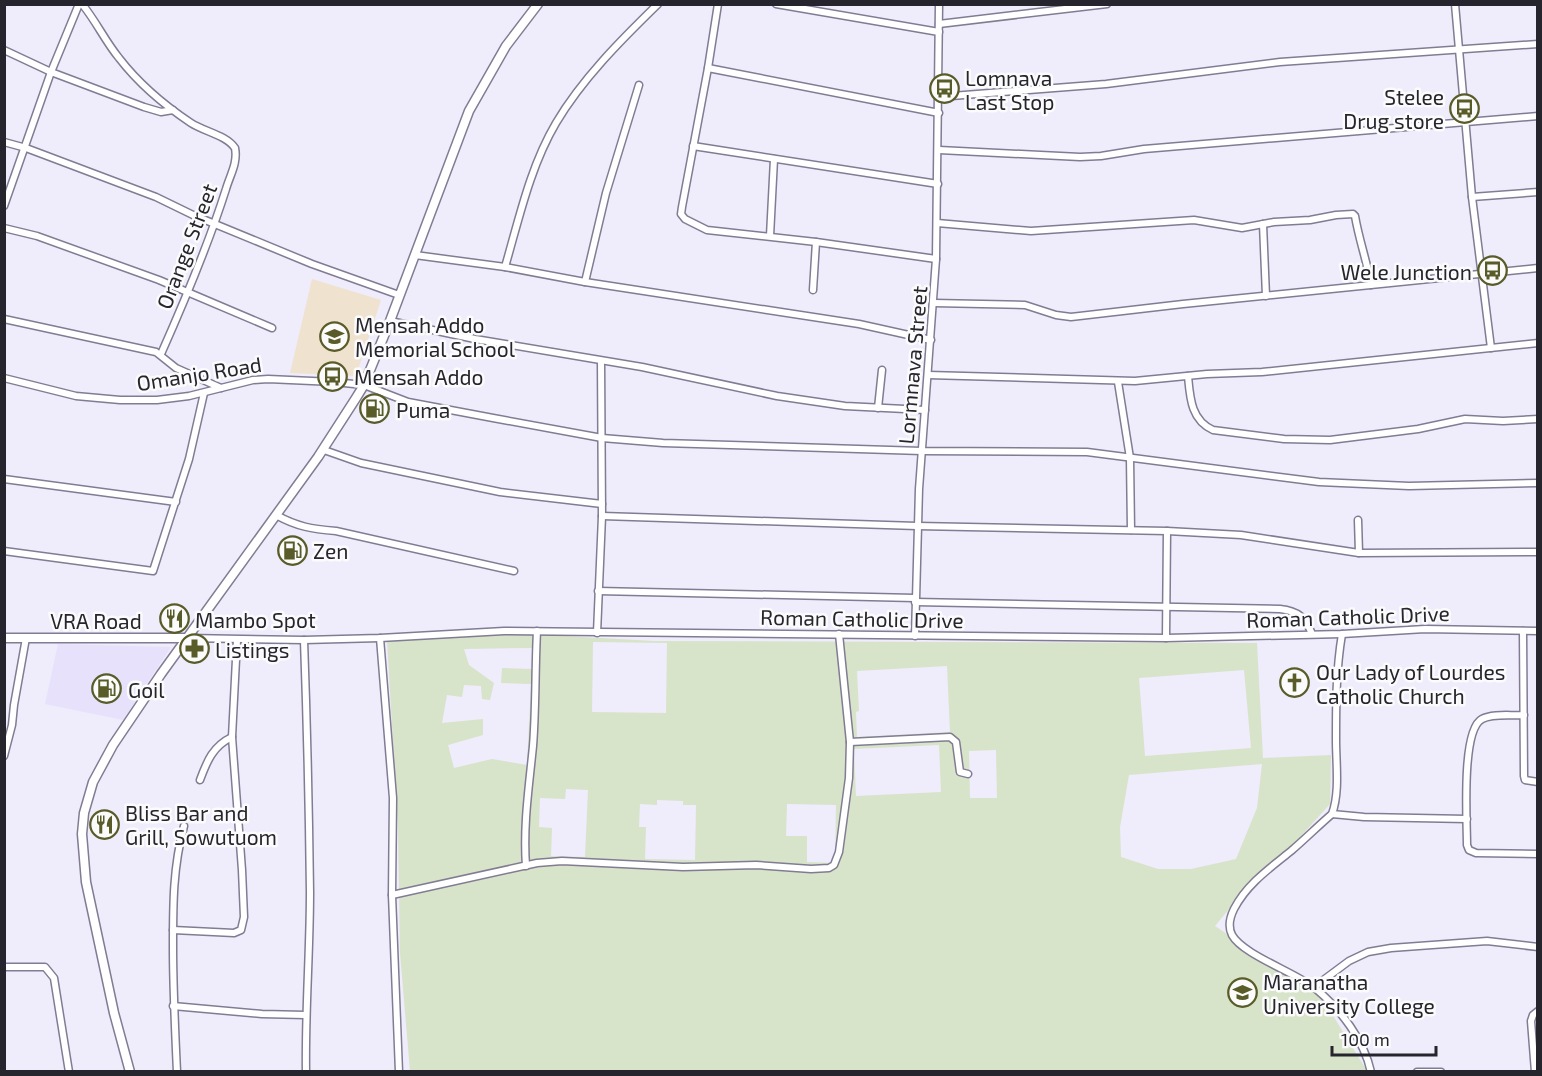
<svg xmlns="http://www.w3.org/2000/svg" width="1542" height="1076" font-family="'Exo 2',sans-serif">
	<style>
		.built { fill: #e7e1fb }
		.education { fill: #efe3cf }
		.green { fill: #d7e4c9; fill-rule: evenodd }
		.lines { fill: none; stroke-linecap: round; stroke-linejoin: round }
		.street-casing { stroke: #817c93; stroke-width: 9 }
		.secondary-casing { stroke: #817c93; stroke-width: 11 }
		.street { stroke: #fff; stroke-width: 6 }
		.secondary { stroke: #fff; stroke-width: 8 }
		.labels { text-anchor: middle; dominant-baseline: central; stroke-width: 5; stroke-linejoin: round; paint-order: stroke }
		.poi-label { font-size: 21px; fill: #26242d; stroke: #fbfbfb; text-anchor: start }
		.street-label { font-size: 21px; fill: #26242d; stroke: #fbfbfb }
	</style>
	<rect width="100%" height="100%" fill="#efecfb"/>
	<path class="built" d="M58,644L171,647L123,720L45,704Z"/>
	<path class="education" d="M312,279L381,300L356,376L290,373Z"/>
	<path class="green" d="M530,634L654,641L1257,643L1263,758L1331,755L1330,804L1292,846L1257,875L1215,926L1321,996L1367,1071H410L400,953L398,828L387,640ZM593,642L667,643L666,713L592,712ZM532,648V669L502,668L501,683L531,684L527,765L492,759L454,768L448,745L483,735V719L442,723L447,695L462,697L464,685L481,686L482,699L490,700L494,683L469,665L464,649ZM947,666L950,732L857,737L856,712L859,711L857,671ZM1244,670L1251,748L1145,756L1139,678ZM939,745L941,792L856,796L854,749ZM996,750L997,798H970L969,751ZM1262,764L1257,808L1236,859L1191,869H1158L1121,857L1120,827L1129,775ZM566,789L588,790L585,857L551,856L552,828L539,827L540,798L565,799ZM657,800L683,801V805H696L695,860L645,859L646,827H639L640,804L657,805ZM787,804L836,805L835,863L807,862V836H786Z"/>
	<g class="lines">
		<defs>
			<g id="street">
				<path d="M82,4C96,21 105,41 119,58C139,84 164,105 191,123C205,132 226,135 235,148C238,163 230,175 226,189C208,246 185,300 161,354"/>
				<path d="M718,4L708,68L682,207L681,214L685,219L707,230L816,242L936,259"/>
				<path d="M776,4L939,32"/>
				<path d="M1455,4L1472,197L1491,348"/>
				<path d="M939,24L1107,4"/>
				<path d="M4,50L51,72L144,107L161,112L173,110"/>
				<path d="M708,68L939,113"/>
				<path d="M939,97L1106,84L1280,62L1538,44"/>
				<path d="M4,142L26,148L156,197L193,215L312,264L399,295"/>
				<path d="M693,146L938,184"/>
				<path d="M939,150L1080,157L1101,156L1144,149L1538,116"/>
				<path d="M1472,197L1538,192"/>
				<path d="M4,206L51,72L79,4"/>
				<path d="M937,223L1031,231L1194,220L1242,228L1274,222L1310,220L1336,215L1353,214L1355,216C1359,240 1367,261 1371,285"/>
				<path d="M1263,224L1266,296"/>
				<path d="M4,228L37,236L159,280L272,328"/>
				<path d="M770,236L774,159"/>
				<path d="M415,255L505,267L585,282L859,324L931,340"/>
				<path d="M505,267C519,219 530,167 556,123C582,79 621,40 658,4"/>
				<path d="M585,282L606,193L639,85"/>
				<path d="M813,290L816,242"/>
				<path d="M934,303L1025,305L1056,315L1071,317L1183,304L1538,268"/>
				<path d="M4,319L156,352L176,368L221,388"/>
				<path d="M390,321L475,339L642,367L777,396L845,406L925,410"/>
				<path d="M928,375L1135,381L1207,374L1262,372L1538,343"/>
				<path d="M1188,376C1190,398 1191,420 1213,430L1284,439L1330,440L1418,429L1465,419L1503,421L1538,419"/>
				<path d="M4,378L76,396L120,400H157L189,396L253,380L268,379L334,382L364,385L408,402L493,418L602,438L663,443L922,451L1087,452L1319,482L1409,486L1538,483"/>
				<path d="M1118,382L1130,458L1131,530"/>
				<path d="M878,408L882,370"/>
				<path d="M324,450L361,463L500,492L602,504"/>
				<path d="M4,479L176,502"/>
				<path d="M276,515C298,527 312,529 336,531L514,571"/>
				<path d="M602,516L917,526L1167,531L1241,535L1359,553L1538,552"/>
				<path d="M1358,520L1359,553"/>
				<path d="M4,551L153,571L189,459L204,393"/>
				<path d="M598,591L915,598"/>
				<path d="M915,602L1280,609C1298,611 1305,617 1312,634"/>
				<path d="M1523,631L1524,776L1525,780L1538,782"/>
				<path d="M597,633L602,516L601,361"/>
				<path d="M1342,634C1336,670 1336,704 1336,740C1336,764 1340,792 1332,814C1318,826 1305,839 1291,851C1270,868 1247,884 1234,909C1230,917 1228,927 1232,935C1243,955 1297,973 1316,989C1341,1010 1364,1040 1371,1072"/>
				<path d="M915,636L919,489L936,259L939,4"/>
				<path d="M187,638L304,640L380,638L504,631L1166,638L1342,634L1425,629L1538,631"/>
				<path d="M380,638L393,798L392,895L399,1072"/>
				<path d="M1166,638L1167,531"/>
				<path d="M304,640C307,724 309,808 310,892C310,952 305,1012 306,1072"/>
				<path d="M1524,715C1512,716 1493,713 1482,719C1461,730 1467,822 1467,845L1469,850L1476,853L1538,854"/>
				<path d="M850,742L950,737L956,742L960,772L968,774"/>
				<path d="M4,756L12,725L14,705L26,638"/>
				<path d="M200,780C207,761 213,746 232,737"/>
				<path d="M1332,814L1364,817L1467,819"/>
				<path d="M526,866C523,825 529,787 533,746C536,708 535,669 537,631"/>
				<path d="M392,895L537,863L562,861L683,867L756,865L811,869L829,868L834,865L839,852L849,778L850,742L839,634"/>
				<path d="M173,930L234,933L241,930L244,917L242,870L232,737L237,640"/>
				<path d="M4,967H45L54,978L69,1072"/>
				<path d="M1314,987L1349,961L1368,952L1391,948L1487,941L1538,947"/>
				<path d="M173,1006L262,1014L305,1015"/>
				<path d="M177,1072C175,1030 173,988 173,946C173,904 173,867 184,826"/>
				<path d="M1417,1072H1441"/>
				<path d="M1535,1072L1531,1021L1533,1015L1538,1011"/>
			</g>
			<g id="secondary">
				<path d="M4,638H187"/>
				<path d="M130,1072L114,1013L86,882L82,834L84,813L93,782L113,745L161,674L318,457L356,398L364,385L390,321L469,111L506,46L538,4"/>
			</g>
		</defs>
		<use href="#street" class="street-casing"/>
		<use href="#secondary" class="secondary-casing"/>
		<use href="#street" class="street"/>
		<use href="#secondary" class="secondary"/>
	</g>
	<defs>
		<symbol id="bus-ring" viewBox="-11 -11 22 22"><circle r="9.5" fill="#fbfbfb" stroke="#595c29" stroke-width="1.5"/><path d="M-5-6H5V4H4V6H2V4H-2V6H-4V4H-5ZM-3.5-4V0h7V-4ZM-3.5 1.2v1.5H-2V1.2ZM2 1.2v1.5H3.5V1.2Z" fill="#595c29"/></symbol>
		<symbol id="school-ring" viewBox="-11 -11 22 22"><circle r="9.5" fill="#fbfbfb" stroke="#595c29" stroke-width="1.5"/><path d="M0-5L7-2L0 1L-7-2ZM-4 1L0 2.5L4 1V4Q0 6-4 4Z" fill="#595c29"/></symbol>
		<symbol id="fuel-ring" viewBox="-11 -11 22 22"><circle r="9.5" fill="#fbfbfb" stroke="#595c29" stroke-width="1.5"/><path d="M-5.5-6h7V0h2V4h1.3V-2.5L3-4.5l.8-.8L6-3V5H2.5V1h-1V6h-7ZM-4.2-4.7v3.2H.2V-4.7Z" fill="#595c29"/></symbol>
		<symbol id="restaurant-ring" viewBox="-11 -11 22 22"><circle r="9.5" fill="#fbfbfb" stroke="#595c29" stroke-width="1.5"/><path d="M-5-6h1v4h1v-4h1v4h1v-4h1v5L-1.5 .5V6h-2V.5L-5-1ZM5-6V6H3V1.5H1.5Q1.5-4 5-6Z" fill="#595c29"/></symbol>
		<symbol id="pharmacy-ring" viewBox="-11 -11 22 22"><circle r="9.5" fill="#fbfbfb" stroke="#595c29" stroke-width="1.5"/><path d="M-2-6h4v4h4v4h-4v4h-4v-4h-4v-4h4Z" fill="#595c29"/></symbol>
		<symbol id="church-ring" viewBox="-11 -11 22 22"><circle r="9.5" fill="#fbfbfb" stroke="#595c29" stroke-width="1.5"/><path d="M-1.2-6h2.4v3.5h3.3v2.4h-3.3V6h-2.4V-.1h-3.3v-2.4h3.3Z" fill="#595c29"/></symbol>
		<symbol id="university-ring" viewBox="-11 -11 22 22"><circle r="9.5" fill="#fbfbfb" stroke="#595c29" stroke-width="1.5"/><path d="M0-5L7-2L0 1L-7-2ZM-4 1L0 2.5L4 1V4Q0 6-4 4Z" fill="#595c29"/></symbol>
	</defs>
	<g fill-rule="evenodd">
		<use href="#bus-ring" x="928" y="72" width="33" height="33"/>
		<use href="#bus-ring" x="1448" y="92" width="33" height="33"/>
		<use href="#bus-ring" x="1476" y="254" width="33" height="33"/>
		<use href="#school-ring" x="318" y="320" width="33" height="33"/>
		<use href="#bus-ring" x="316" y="360" width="33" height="33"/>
		<use href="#fuel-ring" x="358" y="392" width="33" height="33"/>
		<use href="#fuel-ring" x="276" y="534" width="33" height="33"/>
		<use href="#restaurant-ring" x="158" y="602" width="33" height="33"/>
		<use href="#pharmacy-ring" x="178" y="632" width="33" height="33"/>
		<use href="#church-ring" x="1278" y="666" width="33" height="33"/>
		<use href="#fuel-ring" x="90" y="672" width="33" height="33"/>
		<use href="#restaurant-ring" x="88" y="808" width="33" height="33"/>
		<use href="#university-ring" x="1226" y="976" width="33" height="33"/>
	</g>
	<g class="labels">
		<g class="poi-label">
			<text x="965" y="77">Lomnava<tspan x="965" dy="24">Last Stop</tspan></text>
			<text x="1444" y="96" text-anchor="end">Stelee<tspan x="1444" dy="24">Drug store</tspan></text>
			<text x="1472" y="271" text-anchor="end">Wele Junction</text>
			<text x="355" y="324">Mensah Addo<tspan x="355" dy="24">Memorial School</tspan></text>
			<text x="354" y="376">Mensah Addo</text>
			<text x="396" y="409">Puma</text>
			<text x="313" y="550">Zen</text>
			<text x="195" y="619">Mambo Spot</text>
			<text x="215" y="649">Listings</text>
			<text x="1316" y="671">Our Lady of Lourdes<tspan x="1316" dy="24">Catholic Church</tspan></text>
			<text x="128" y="689">Goil</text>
			<text x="125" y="812">Bliss Bar and<tspan x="125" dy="24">Grill, Sowutuom</tspan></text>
			<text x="1263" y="981">Maranatha<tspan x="1263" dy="24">University College</tspan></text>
		</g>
		<g class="street-label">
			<text transform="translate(186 246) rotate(-69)">Orange Street</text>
			<text transform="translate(912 365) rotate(-85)">Lormnava Street</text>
			<text transform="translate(199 373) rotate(-9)">Omanjo Road</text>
			<text transform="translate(1348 616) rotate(-2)">Roman Catholic Drive</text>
			<text transform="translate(862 618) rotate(1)">Roman Catholic Drive</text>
			<text x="96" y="620">VRA Road</text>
		</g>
	</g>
	<rect width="1542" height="1076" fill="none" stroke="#26242d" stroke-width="12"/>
	<path d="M1332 1046v9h104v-9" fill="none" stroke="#26242d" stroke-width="3"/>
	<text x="1341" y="1046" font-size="18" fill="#26242d" stroke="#fbfbfb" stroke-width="4.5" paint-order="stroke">100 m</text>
</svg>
